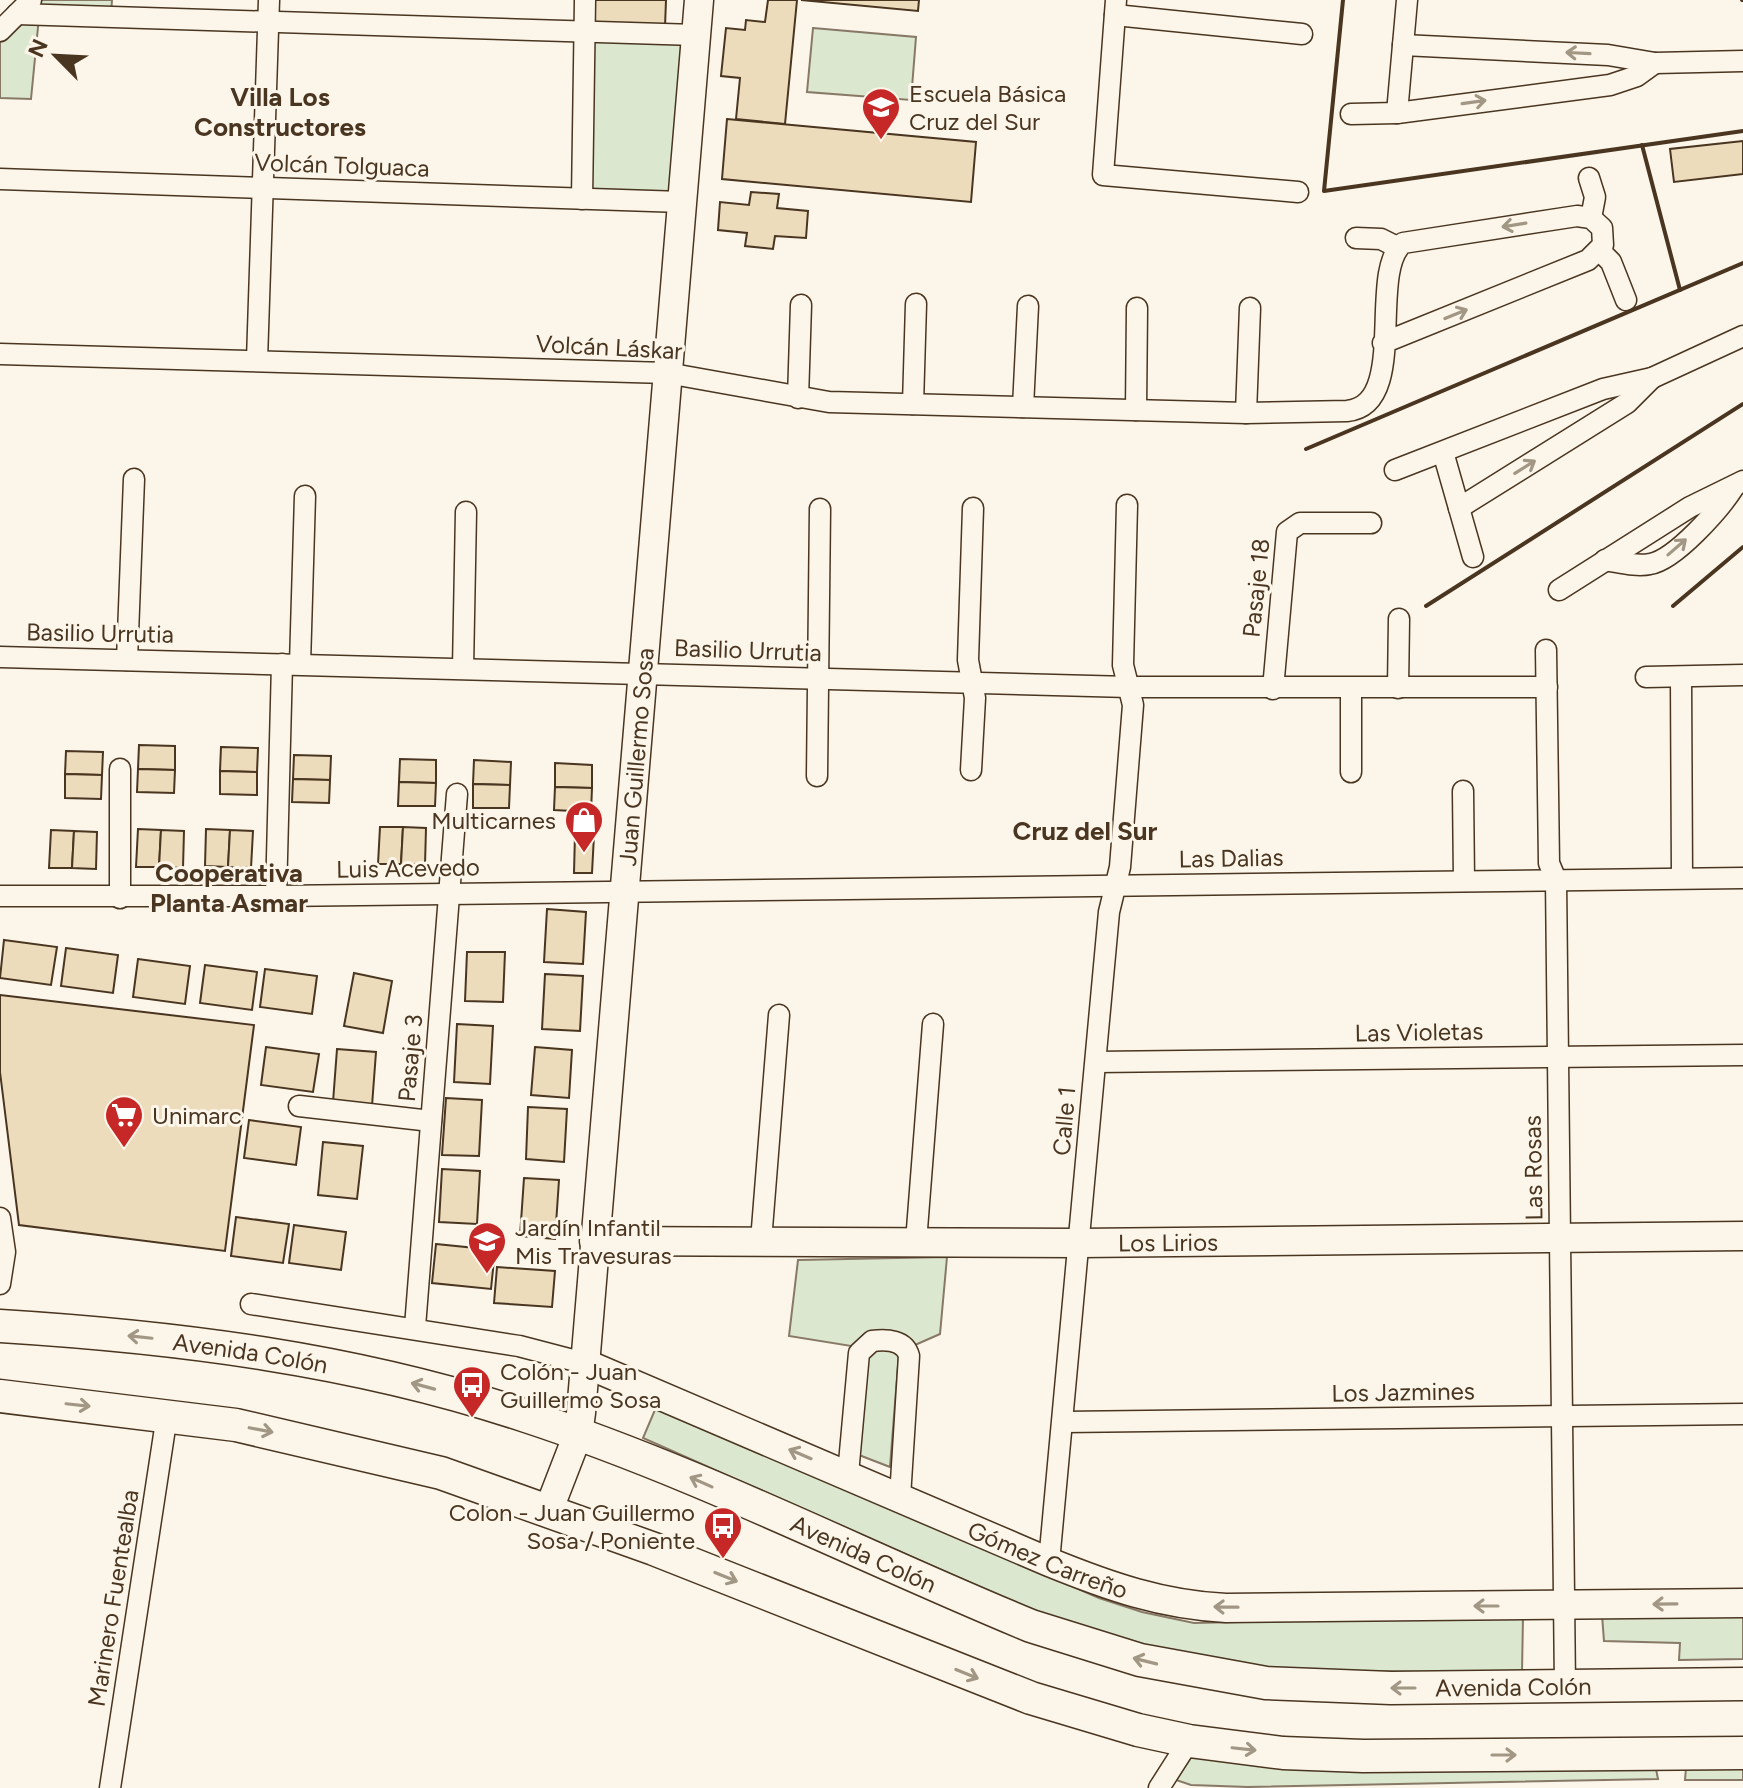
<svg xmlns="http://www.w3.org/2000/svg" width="1743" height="1788" font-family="Figtree,sans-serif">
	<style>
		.green { fill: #dce7d0; stroke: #887966; stroke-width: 2 }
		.building { fill: #ecdcbc; stroke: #4a3520; stroke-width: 2 }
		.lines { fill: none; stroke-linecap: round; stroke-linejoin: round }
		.street-casing { stroke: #4a3520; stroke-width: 23 }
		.secondary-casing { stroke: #4a3520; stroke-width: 31 }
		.primary-casing { stroke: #4a3520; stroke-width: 35 }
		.street { stroke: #fbf6e9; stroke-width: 20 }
		.secondary { stroke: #fbf6e9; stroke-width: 28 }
		.primary { stroke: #fbf6e9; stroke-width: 32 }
		.wall { stroke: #4a3520; stroke-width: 4 }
		.oneway { stroke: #a29684 }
		.labels { text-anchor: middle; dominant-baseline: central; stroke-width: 6; stroke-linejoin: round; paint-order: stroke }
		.poi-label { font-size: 24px; fill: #4a3520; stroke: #fbf6e9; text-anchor: start }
		.street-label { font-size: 24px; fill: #4a3520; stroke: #fbf6e9 }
		.neighbourhood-label { font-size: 26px; font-weight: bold; fill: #4a3520; stroke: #fbf6e9 }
	</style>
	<rect width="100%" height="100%" fill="#fbf6e9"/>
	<g class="green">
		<path d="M35,0H112L111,15L22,13Z"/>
		<path d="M18,16L39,17L31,99L0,98V34Z"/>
		<path d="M813,28L916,37L911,100L807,92Z"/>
		<path d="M589,36L693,38L677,198L586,193Z"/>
		<path d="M947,1257L940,1334L899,1352L890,1467L859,1455L864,1348L789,1336L798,1260Z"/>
		<path d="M657,1405L1099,1598L1142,1612L1194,1623L1523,1616L1522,1673L1264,1670L1131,1648L1068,1626L643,1438Z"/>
		<path d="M1743,1614V1659L1679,1660L1680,1643L1604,1641L1602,1615Z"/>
		<path d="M1194,1753L1655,1764L1658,1779L1248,1787L1191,1785L1176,1780Z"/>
		<path d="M1686,1768H1743V1780H1685Z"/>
	</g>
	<g class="building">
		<path d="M594,0H666L665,27L593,24Z"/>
		<path d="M768,0H797L785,124L736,119L740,78L721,76L726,28L745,30L746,20L765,22Z"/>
		<path d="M801,0H919L918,11Z"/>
		<path d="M727,119L976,142L971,202L722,179Z"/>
		<path d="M1743,141V174L1674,182L1670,149Z"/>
		<path d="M751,192L779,194L777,208L808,211L806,238L775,236L773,249L745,246L747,233L718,230L720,202L749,205Z"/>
		<path d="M139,745L175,746V770L138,769Z"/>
		<path d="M221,747L258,748L257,772L220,771Z"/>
		<path d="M66,751L103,752L102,775L65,774Z"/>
		<path d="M294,755L331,756L330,780L293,779Z"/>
		<path d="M400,759L436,760V783L399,782Z"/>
		<path d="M474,760L511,762L510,785L473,784Z"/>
		<path d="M555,763L592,765V788L555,787Z"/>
		<path d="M138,769L175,770L174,793L137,792Z"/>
		<path d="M220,771L257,772V795L220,794Z"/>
		<path d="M65,774L102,775L101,799L65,798Z"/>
		<path d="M293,779L330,780L329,803L292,802Z"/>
		<path d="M399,782L436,783L435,806H398Z"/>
		<path d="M473,784L510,785L509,808H473Z"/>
		<path d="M555,787L592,788L591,812L554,810Z"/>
		<path d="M380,827H403L401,864H378Z"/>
		<path d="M403,827L426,828L425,865L401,864Z"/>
		<path d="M138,829L161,830L159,867H136Z"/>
		<path d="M206,829L230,830L228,867L205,866Z"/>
		<path d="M51,830L74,831L72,868H49Z"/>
		<path d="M161,830L184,831L183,868L159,867Z"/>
		<path d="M230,830L253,831L251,868L228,867Z"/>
		<path d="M74,831L97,832L96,869L72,868Z"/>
		<path d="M575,834L594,835L592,873H574Z"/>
		<path d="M547,909L586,912L583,964L544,962Z"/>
		<path d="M4,940L57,947L51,985L0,978Z"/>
		<path d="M66,948L118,955L113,993L61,986Z"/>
		<path d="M467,952H505L503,1002L465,1001Z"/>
		<path d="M138,959L190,966L185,1004L133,997Z"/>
		<path d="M205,965L257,972L252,1010L200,1003Z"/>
		<path d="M265,969L317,976L312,1014L260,1007Z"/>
		<path d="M354,973L392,981L383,1033L344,1026Z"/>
		<path d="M545,974L583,976L580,1031L542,1029Z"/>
		<path d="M0,995L254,1025L225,1251L19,1225L0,1072Z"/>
		<path d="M457,1024L493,1026L490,1084L454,1082Z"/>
		<path d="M266,1047L319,1054L313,1092L261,1085Z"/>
		<path d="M535,1047L572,1050L569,1098L531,1095Z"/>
		<path d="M337,1049L376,1052L372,1106L333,1102Z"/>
		<path d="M446,1098L482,1100L479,1156L442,1155Z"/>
		<path d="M528,1107L567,1109L564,1162L526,1159Z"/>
		<path d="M249,1120L301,1127L296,1165L244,1158Z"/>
		<path d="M323,1142L363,1146L357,1199L318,1195Z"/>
		<path d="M442,1169L480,1171L477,1224L439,1222Z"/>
		<path d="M524,1178L559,1180L555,1239L520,1236Z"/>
		<path d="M236,1217L289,1224L283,1263L231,1256Z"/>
		<path d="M294,1225L346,1232L341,1270L289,1263Z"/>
		<path d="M436,1244L495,1250L491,1289L432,1283Z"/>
		<path d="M497,1267L555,1271L552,1307L494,1303Z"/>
	</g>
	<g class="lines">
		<defs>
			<g id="street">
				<path d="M1116,0L1103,175L1298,192"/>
				<path d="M17,14L696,35"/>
				<path d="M1115,15L1302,34"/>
				<path d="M0,31L31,0"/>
				<path d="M1403,45L1608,55L1655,63L1743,61"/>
				<path d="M1397,113L1407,0"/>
				<path d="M1351,114L1397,113L1610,85L1637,76L1655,63"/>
				<path d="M1589,178L1595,197L1591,218"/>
				<path d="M0,179L682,202"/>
				<path d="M582,199L585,0"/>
				<path d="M1356,238L1381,239L1397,247"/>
				<path d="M1600,251L1611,262L1626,300"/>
				<path d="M0,354L667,373L829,402L1246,413L1347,411C1410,405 1367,273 1403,243L1577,216L1591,218L1602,228L1603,245L1588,260L1383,343"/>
				<path d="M257,360L269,0"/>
				<path d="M798,398L801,305"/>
				<path d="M913,404L916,304"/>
				<path d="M1023,407L1028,306"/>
				<path d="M1136,410L1137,308"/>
				<path d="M1246,413L1250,308"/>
				<path d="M1443,452L1473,557"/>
				<path d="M1395,470L1603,389L1652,378L1743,336"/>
				<path d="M1459,508L1627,403L1652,378"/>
				<path d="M1605,560C1619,562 1636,567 1650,564C1675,560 1720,509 1734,487"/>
				<path d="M1559,590L1690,507L1743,481"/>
				<path d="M1546,650L1549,863L1556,880L1565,1687"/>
				<path d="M0,657L1129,687H1547"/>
				<path d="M127,660L134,479"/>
				<path d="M300,664L305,496"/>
				<path d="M463,668L466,512"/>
				<path d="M1646,677L1743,675"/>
				<path d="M1681,677L1682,878"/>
				<path d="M1398,688L1399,619"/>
				<path d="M1273,689L1287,532L1300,523H1371"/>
				<path d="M1351,689V772"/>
				<path d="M971,770L975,698L968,660L973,508"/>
				<path d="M817,776L820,509"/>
				<path d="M1463,791L1464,881"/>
				<path d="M0,896H276L1743,878"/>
				<path d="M276,896L282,664"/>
				<path d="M120,898V769"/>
				<path d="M1096,1062L1743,1055"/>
				<path d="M299,1106L431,1121"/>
				<path d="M0,1218L5,1252L0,1284"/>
				<path d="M761,1241L779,1015"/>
				<path d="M916,1242L933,1024"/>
				<path d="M251,1304L519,1346L584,1363"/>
				<path d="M415,1327L457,794"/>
				<path d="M1064,1422L1743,1414"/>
				<path d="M848,1474L859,1353L872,1341C887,1339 905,1340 909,1356L900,1497"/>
				<path d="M1049,1562L1109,912L1120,867L1133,705L1123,665L1127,505"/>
				<path d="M110,1788L167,1415"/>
				<path d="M1159,1788L1189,1741"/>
			</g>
			<g id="secondary">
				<path id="s1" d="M594,1241L1080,1243L1743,1236"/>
				<path id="s2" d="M584,1363L1049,1562C1108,1586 1162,1605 1226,1608L1743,1603"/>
				<path id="s3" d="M549,1509L578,1434L581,1413L699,0"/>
			</g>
			<g id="primary">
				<path id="s4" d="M0,1326C177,1337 354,1359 523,1415C698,1472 861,1556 1031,1626L1140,1660L1266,1683L1391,1688L1743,1684"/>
				<path d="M0,1396L236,1425L441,1473L654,1549L1031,1698L1138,1730L1189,1741L1283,1753L1363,1756L1743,1753"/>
			</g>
		</defs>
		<use href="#street" class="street-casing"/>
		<use href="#secondary" class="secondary-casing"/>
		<use href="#primary" class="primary-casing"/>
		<use href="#street" class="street"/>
		<use href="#secondary" class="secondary"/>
		<use href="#primary" class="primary"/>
		<g class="wall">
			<path d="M1343,0L1324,191L1743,131"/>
			<path d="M1742,0H1743"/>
			<path d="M1642,145L1680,290"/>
			<path d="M1306,449L1743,263"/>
			<path d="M1426,606L1743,404"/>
			<path d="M1673,606L1743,547"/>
		</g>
	</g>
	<defs><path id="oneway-shaft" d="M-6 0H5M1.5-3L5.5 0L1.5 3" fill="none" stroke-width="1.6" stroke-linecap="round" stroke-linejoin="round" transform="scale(2)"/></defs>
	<g class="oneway">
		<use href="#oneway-shaft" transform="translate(1578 53) rotate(-177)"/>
		<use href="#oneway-shaft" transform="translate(1474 102) rotate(-8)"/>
		<use href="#oneway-shaft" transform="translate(1514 225) rotate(171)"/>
		<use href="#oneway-shaft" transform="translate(1456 314) rotate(-22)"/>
		<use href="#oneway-shaft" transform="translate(1525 467) rotate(-32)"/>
		<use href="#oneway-shaft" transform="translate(1677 547) rotate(-41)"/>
		<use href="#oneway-shaft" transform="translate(140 1337) rotate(-174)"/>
		<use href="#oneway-shaft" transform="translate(423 1386) rotate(-165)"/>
		<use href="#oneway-shaft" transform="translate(78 1405) rotate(6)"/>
		<use href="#oneway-shaft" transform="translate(261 1430) rotate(11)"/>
		<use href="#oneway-shaft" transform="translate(800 1454) rotate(-157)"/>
		<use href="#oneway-shaft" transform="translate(701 1482) rotate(-156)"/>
		<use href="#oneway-shaft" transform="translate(726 1577) rotate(22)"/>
		<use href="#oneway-shaft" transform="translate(1665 1604) rotate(179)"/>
		<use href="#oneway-shaft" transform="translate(1486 1606) rotate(180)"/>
		<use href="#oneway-shaft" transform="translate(1226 1607) rotate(-179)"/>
		<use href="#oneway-shaft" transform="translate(1145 1661) rotate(-166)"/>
		<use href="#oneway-shaft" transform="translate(967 1674) rotate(22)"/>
		<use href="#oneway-shaft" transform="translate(1403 1688) rotate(180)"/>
		<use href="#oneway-shaft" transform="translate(1244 1749) rotate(6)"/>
		<use href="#oneway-shaft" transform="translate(1504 1755)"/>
	</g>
	<defs>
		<symbol id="school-pin" viewBox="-11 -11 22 30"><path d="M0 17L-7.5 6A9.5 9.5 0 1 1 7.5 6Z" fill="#c62828" stroke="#fbf6e9"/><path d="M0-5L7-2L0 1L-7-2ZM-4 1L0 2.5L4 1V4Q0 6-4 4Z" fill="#fff"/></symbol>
		<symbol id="shop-pin" viewBox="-11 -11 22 30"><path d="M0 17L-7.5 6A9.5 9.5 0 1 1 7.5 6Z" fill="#c62828" stroke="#fbf6e9"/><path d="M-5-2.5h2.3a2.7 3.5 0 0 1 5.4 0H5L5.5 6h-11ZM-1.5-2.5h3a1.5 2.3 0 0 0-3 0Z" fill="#fff"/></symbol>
		<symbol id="supermarket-pin" viewBox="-11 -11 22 30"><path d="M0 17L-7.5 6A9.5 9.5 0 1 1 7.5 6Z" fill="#c62828" stroke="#fbf6e9"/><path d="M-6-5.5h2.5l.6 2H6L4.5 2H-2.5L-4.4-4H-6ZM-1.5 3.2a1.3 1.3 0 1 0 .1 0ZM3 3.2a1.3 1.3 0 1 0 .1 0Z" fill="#fff"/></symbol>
		<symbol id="bus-pin" viewBox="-11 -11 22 30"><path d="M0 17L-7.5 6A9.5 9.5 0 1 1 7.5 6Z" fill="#c62828" stroke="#fbf6e9"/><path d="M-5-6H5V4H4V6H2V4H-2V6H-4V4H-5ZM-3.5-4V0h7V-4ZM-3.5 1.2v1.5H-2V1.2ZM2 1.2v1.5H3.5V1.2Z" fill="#fff"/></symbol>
	</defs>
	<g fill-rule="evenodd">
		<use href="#school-pin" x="859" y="85" width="44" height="60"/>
		<use href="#shop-pin" x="562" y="798" width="44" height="60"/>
		<use href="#supermarket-pin" x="102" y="1093" width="44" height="60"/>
		<use href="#school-pin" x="465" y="1219" width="44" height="60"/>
		<use href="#bus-pin" x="450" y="1363" width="44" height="60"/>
		<use href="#bus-pin" x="701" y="1504" width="44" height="60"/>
	</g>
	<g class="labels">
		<g class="poi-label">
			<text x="909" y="93">Escuela Básica<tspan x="909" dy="28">Cruz del Sur</tspan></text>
			<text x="556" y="820" text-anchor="end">Multicarnes</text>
			<text x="152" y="1115">Unimarc</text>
			<text x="515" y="1227">Jardín Infantil<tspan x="515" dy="28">Mis Travesuras</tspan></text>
			<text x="500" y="1371">Colón - Juan<tspan x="500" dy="28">Guillermo Sosa</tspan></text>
			<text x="695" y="1512" text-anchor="end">Colon - Juan Guillermo<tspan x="695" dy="28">Sosa / Poniente</tspan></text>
		</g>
		<g class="street-label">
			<text transform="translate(342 165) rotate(2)">Volcán Tolguaca</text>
			<text transform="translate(609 347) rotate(3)">Volcán Láskar</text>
			<text transform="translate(1256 588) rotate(-84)">Pasaje 18</text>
			<text transform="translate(100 633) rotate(1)">Basilio Urrutia</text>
			<text transform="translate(748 650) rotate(2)">Basilio Urrutia</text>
			<text stroke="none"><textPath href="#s3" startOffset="760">Juan Guillermo Sosa</textPath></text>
			<text transform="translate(1231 858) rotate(-1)">Las Dalias</text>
			<text transform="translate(408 868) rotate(-1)">Luis Acevedo</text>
			<text transform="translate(1419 1032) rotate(-1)">Las Violetas</text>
			<text transform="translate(410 1058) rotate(-85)">Pasaje 3</text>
			<text transform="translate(1064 1121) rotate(-85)">Calle 1</text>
			<text transform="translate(1533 1168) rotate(-91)">Las Rosas</text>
			<text stroke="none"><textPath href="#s1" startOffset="574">Los Lirios</textPath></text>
			<text stroke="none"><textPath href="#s4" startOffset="252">Avenida Colón</textPath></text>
			<text transform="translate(1403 1392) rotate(-1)">Los Jazmines</text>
			<text stroke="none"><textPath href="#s4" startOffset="900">Avenida Colón</textPath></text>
			<text stroke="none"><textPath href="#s2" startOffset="504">Gómez Carreño</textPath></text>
			<text transform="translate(113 1598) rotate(-81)">Marinero Fuentealba</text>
			<text stroke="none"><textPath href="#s4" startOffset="1572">Avenida Colón</textPath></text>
		</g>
		<g class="neighbourhood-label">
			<text x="280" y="97">Villa Los<tspan x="280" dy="30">Constructores</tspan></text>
			<text x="1085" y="831">Cruz del Sur</text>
			<text x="229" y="873">Cooperativa<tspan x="229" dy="30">Planta Asmar</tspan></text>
		</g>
	</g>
	<g transform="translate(56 56) rotate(294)" stroke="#fbf6e9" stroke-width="6" paint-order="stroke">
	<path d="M0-6L14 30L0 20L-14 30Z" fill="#4a3520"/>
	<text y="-12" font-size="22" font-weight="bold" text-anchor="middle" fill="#4a3520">N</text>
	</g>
</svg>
